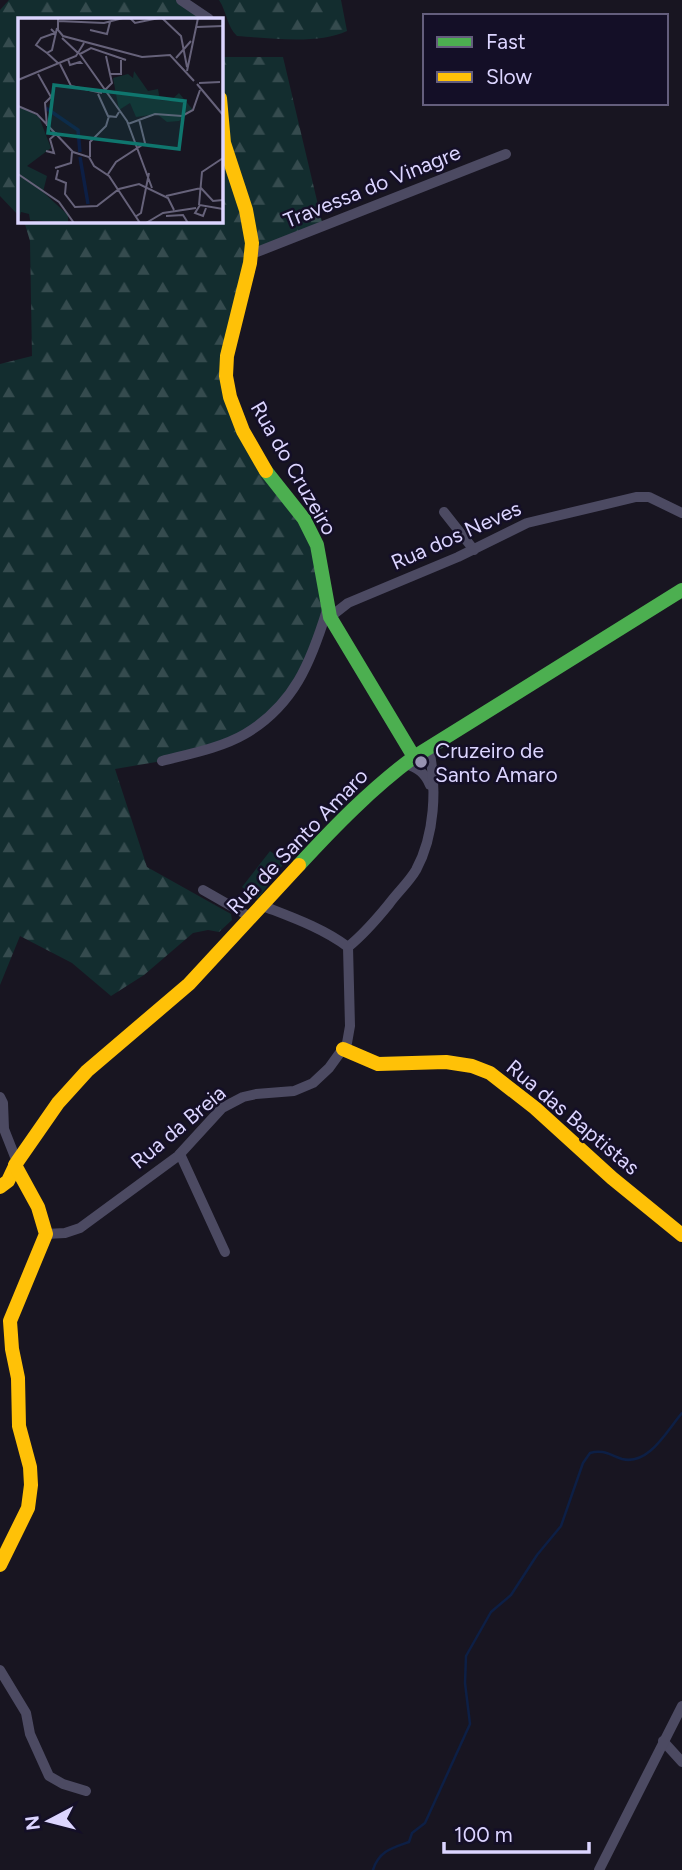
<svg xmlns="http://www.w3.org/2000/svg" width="682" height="1870" font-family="Figtree,sans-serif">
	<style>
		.forest { fill: url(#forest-firs) }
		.pitch { fill: #132d2f }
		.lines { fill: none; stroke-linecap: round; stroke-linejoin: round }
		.stream { stroke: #0d1f45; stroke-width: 2.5 }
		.street { stroke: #4c4a62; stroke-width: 10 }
		.fast { stroke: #4caf50; stroke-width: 14 }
		.slow { stroke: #ffc107; stroke-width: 14 }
		.poi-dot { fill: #9792b1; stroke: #140f27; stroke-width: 2.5 }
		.labels { text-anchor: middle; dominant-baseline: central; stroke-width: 5; stroke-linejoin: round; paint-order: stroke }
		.street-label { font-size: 21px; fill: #dcd5ff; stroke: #140f27 }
		.poi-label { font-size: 21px; fill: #dcd5ff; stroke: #140f27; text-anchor: start }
		.inset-river { fill: none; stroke: #0d1f45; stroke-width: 3.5 }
		.inset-road { fill: none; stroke: #66627a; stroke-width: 2 }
		.view { fill: #0f766e; fill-opacity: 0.15; stroke: #0f766e; stroke-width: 3.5 }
		.inset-edge { fill: none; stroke: #dcd5ff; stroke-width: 3.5 }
	</style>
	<defs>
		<pattern id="forest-firs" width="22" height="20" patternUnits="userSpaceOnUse" patternTransform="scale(1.75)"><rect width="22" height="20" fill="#132d2f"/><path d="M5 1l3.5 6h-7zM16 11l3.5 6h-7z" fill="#354b4e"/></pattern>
	</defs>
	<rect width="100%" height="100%" fill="#181521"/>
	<g class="forest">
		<path d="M9,0H181L209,19H19V216L0,196V10Z"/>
		<path d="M219,0H341L347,31C318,45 269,38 237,36C227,27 227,12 219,0Z"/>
		<path d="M221,57H283L323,226L251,254L227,356L243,431L304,519L327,610L294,689L243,735L162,761L115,769L147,867L231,914L232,920L219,932L208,930L193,933L144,975L111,996L72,963L20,936L0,985V364L32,356L30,241L24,221L220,220Z"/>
	</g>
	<path class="pitch" d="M270,851L285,862L258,899L242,887Z"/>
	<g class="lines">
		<path class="stream" d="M373,1870C379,1851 392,1848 409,1842L412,1833L425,1823L470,1724L465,1683L466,1656L491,1612L511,1595L537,1555L561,1526L583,1463L590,1453C603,1449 610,1455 622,1459C649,1466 667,1430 682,1413"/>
		<g class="street">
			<path d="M181,0L209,19"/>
			<path d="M252,254L506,154"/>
			<path d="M444,512L474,550"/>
			<path d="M330,617L348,603L458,557L527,523L636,497H649L682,513"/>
			<path d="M162,761C189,754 221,748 245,734C294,705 311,662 327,610"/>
			<path d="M406,764C418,768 425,773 430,785"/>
			<path d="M203,890L252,918"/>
			<path d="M348,947C364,934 376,920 389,904C397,893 409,882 416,870C435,835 437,788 429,749"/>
			<path d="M0,1097L3,1103L4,1129L17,1162"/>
			<path d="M180,1154L225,1252"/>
			<path d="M46,1234L65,1233L80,1228L178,1156L222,1108L243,1097L256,1094L294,1091L313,1083L329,1068L347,1043L350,1026L348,947C323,928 291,917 263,906"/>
			<path d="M0,1670L26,1713L30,1734L49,1776L63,1784L86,1791"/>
			<path d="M663,1741L682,1762"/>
			<path d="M599,1870L682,1706"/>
		</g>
		<g class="fast">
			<path d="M266,471L304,519L317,545L330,617L414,757"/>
			<path d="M299,865C335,826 371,789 414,757L682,590"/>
		</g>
		<g class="slow">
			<path d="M220,98L224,143L246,210L252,243L250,263L227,356L226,376L230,397L243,431L266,471"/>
			<path d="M343,1049L378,1064L446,1062L472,1066L490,1073L535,1108L612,1178L682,1235"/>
			<path d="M0,1187L8,1181L17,1162L58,1103L87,1071L189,984L299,865"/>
			<path d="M0,1565L28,1508L31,1485L30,1467L19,1426L18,1378L12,1349L10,1321L46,1234L38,1207L15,1165"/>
		</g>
	</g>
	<circle class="poi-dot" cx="421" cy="762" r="7"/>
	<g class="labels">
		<g class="street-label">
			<text transform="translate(372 186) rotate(-22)">Travessa do Vinagre</text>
			<text transform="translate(294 468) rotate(60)">Rua do Cruzeiro</text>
			<text transform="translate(456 535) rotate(-24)">Rua dos Neves</text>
			<text transform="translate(297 841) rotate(-46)">Rua de Santo Amaro</text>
			<text transform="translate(573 1117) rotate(40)">Rua das Baptistas</text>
			<text transform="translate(178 1127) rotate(-40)">Rua da Breia</text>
		</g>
		<g class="poi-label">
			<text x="435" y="750">Cruzeiro de<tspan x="435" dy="24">Santo Amaro</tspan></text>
		</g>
	</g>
	<g transform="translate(18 18)">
		<rect width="205" height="205" fill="#181521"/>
		<path d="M116,53L130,73L140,71L142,82L152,83L161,75L175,92L161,103L149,104L139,96L118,99L112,85L101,92L95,60L110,56L115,60ZM5,89L21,99L33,130L9,148L29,158L25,174L50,197V205L12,202L11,196L3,194L0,205V91Z" fill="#132d2f"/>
		<path class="inset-river" d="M28,90L60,112L62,134M62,139L70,186"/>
		<path class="inset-road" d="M40,0V12L45,18L124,39L152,37L176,63M112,0L117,5L141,0M144,0L163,18L169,49M40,3L86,5L105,0M179,9L205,8M39,10L34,32L29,35L41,46M72,12L89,16L92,4M44,20L60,35M29,35L18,27L23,20L37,15L33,11M61,35L109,103L134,170M62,36L73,30L108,42M158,40L173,23M50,41L52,47L62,44L63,45H58M42,46L53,68L84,75M169,53L180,0M20,56L33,79L27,85L29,108M92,56H103V42M0,62L58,38L66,25M181,65L202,64M179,66L205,97M85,74L94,65L88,38M80,76L90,98L98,99L101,94M0,88L19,96L55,134L71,139L76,148L91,158L122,205M110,106L137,96L164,98L175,92L182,72M28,133L36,135L32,121L39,115M72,139V124L88,108L91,98M37,150L53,145L54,134M40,152L38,161L48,165L47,176L57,189L79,188L101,171L121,166L150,180L156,192M0,156L41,184L56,205M90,156L98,144L127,125L121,101M182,169L195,183L205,182M148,178L183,170M181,187L184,154L205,140M188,190L185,198L177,195L182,187L205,191M148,198L165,197L170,205M117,199L123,195L131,155M128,205L145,195L178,190"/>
		<path class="view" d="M36,67L167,83L161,131L30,115Z"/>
		<rect width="205" height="205" class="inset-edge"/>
	</g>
	<rect x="423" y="14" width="245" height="91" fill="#140f27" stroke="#645e7d" stroke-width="2"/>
	<rect x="437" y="37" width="35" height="10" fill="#4caf50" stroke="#645e7d" stroke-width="2"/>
	<text x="486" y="49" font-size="21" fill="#dcd5ff">Fast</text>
	<rect x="437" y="72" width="35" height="10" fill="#ffc107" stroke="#645e7d" stroke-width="2"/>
	<text x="486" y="84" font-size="21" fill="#dcd5ff">Slow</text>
	<g transform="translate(49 1821) rotate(263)" stroke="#140f27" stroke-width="5" paint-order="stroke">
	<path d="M0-5L12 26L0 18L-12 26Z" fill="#dcd5ff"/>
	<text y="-10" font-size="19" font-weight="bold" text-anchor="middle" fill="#dcd5ff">N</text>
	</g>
	<path d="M444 1842v10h145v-10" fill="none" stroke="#dcd5ff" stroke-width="3.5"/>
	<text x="454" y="1842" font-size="21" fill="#dcd5ff" stroke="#140f27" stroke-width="5" paint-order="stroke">100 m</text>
</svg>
